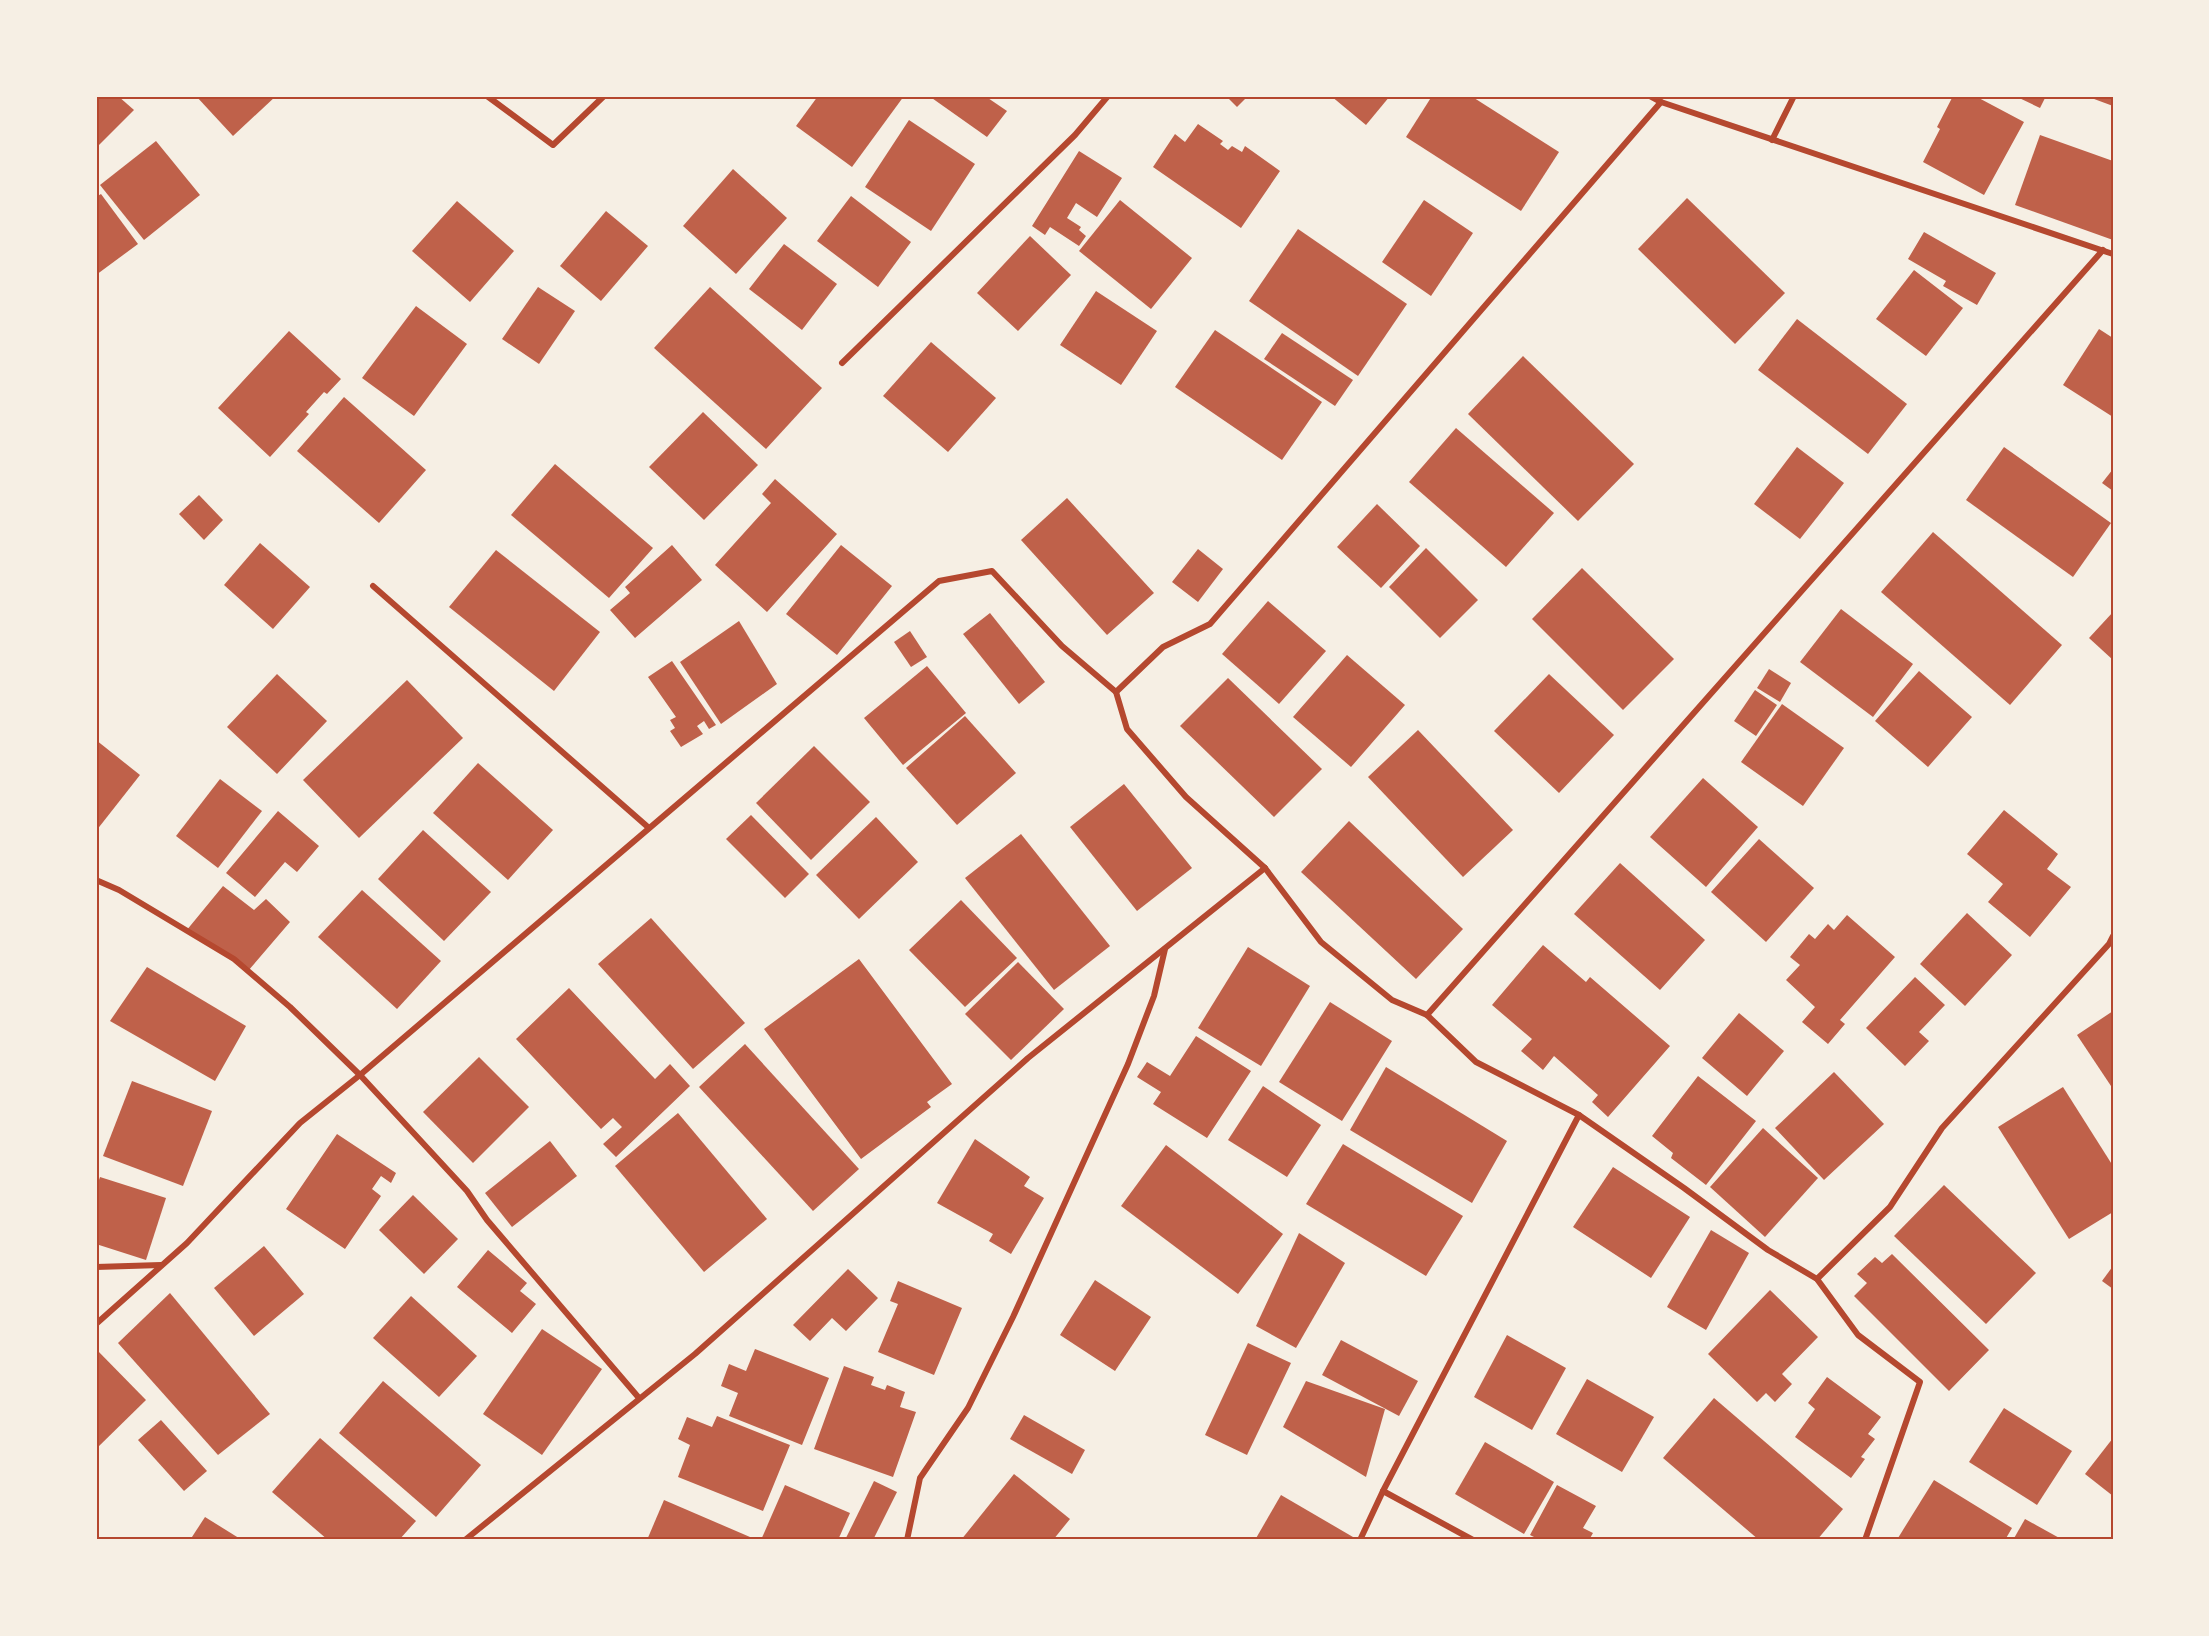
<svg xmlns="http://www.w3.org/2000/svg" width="2209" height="1636" font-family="Lato,sans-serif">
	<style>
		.building { fill: #bf614a }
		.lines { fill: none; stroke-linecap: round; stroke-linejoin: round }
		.minor { stroke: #b5482f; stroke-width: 6 }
		.neatline { fill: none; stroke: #b5482f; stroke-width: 2 }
	</style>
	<rect width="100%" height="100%" fill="#f6efe4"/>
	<g class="building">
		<path d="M96,96H118L134,110L96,148Z"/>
		<path d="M196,96H276L233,136Z"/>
		<path d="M818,96H904L852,167L796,126Z"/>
		<path d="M929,96H985L1007,111L987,137Z"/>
		<path d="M1226,96H1248L1237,107Z"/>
		<path d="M1331,96H1390L1366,125Z"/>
		<path d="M1432,96H1471L1559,152L1521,211L1406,137Z"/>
		<path d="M1953,96H1975L2024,122L1984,195L1923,162L1940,129L1937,127Z"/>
		<path d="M2015,96H2046L2040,108Z"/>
		<path d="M2087,96H2113V106L2086,96Z"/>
		<path d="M909,120L975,164L931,231L865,187Z"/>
		<path d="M1198,124L1223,141L1220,144L1228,150L1232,146L1242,152L1245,146L1280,171L1241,228L1153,167L1175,134L1185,142Z"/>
		<path d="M2040,135L2113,161V240L2015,205Z"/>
		<path d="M156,141L200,195L144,240L100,185Z"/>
		<path d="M1079,151L1122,178L1097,217L1076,203L1067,218L1081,227L1079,230L1086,236L1079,246L1050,227L1045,235L1032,226Z"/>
		<path d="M733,169L787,218L736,274L683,226Z"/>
		<path d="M101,194L138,244L96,275V197Z"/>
		<path d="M851,196L911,242L878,287L817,241Z"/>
		<path d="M1687,198L1785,293L1735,344L1638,249Z"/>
		<path d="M1120,200L1192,258L1151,309L1079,251Z"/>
		<path d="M1424,200L1473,233L1431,296L1382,262Z"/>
		<path d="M457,201L514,251L470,302L412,251Z"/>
		<path d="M606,211L648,246L601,301L560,266Z"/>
		<path d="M1298,229L1407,304L1358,376L1249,301Z"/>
		<path d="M1924,232L1996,273L1977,305L1943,286L1946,281L1908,259Z"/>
		<path d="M1030,236L1071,275L1018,331L977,293Z"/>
		<path d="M784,244L837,284L802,330L749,289Z"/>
		<path d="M1914,270L1963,308L1926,356L1876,319Z"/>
		<path d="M538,287L575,311L539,364L502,339Z"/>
		<path d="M710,287L822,388L766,449L654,348Z"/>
		<path d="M1096,291L1157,331L1121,385L1060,345Z"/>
		<path d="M416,306L467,344L414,416L362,378Z"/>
		<path d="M1797,319L1907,404L1868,454L1758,370Z"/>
		<path d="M2099,329L2113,338V417L2063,385Z"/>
		<path d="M1215,330L1322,402L1282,460L1175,387Z"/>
		<path d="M289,331L341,379L327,394L324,392L306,412L309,414L270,457L218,408Z"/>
		<path d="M1282,333L1353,380L1335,406L1264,359Z"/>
		<path d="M931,342L996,398L948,452L883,396Z"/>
		<path d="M1523,356L1634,464L1578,521L1468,414Z"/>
		<path d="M344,397L426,470L379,523L297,451Z"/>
		<path d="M703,412L758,465L704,520L649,467Z"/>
		<path d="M1456,428L1554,513L1506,567L1409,482Z"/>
		<path d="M1797,447L1844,483L1800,539L1754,504Z"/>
		<path d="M2004,447L2111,523L2073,577L1966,500Z"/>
		<path d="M555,464L653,548L609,598L511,515Z"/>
		<path d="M2113,469V491L2102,483Z"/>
		<path d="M775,479L837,534L767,612L715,565L771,503L762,494Z"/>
		<path d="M199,495L223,520L204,540L179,514Z"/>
		<path d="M1067,498L1154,593L1107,635L1021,540Z"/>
		<path d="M1377,504L1420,546L1381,588L1337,547Z"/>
		<path d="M1933,532L2062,645L2010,705L1881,592Z"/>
		<path d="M260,543L310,587L273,629L224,585Z"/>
		<path d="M672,545L702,580L635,638L610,610L630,593L625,587Z"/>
		<path d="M841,545L892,586L837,655L786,614Z"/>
		<path d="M1426,548L1478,600L1440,638L1389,587Z"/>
		<path d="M1198,549L1223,569L1198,602L1172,582Z"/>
		<path d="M496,550L600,632L554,691L449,607Z"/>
		<path d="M1582,568L1674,659L1623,710L1532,619Z"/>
		<path d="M1268,601L1326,651L1279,704L1222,654Z"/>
		<path d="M1841,609L1913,664L1873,717L1800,662Z"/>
		<path d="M2113,612V660L2089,638Z"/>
		<path d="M990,613L1045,682L1019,704L963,634Z"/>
		<path d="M739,621L777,684L721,724L680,662Z"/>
		<path d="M910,631L927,657L911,667L894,642Z"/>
		<path d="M1347,655L1405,705L1351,767L1293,717Z"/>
		<path d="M672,661L716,725L709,729L704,721L697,726L703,734L681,747L670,731L675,728L670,720L676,717L648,677Z"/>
		<path d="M927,666L966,713L903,765L864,718Z"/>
		<path d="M1769,669L1791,683L1780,702L1757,688Z"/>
		<path d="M1919,671L1972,717L1928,767L1875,721Z"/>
		<path d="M277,674L327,721L277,774L227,727Z"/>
		<path d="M1549,674L1614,735L1559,793L1494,731Z"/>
		<path d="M1228,678L1322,769L1274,817L1180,726Z"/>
		<path d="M407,680L463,738L359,838L303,780Z"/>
		<path d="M1755,690L1777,705L1756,736L1734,721Z"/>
		<path d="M1782,704L1844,748L1803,806L1741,762Z"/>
		<path d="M965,716L1016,773L957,825L906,768Z"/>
		<path d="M1418,730L1513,830L1463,877L1368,777Z"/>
		<path d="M96,740L140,775L96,831Z"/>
		<path d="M814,746L870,802L811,860L756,803Z"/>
		<path d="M478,763L553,830L508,880L433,813Z"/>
		<path d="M1703,778L1758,827L1706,887L1650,837Z"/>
		<path d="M220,779L262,811L218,868L176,836Z"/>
		<path d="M1124,784L1192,868L1137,911L1070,827Z"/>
		<path d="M2004,810L2058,854L2047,869L2071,887L2030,937L1988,902L2003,884L1967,854Z"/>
		<path d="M278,811L319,846L297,872L285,862L255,897L226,873Z"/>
		<path d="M751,815L809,874L785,898L726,839Z"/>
		<path d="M876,817L918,862L859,919L816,875Z"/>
		<path d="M1349,821L1463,929L1416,979L1301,872Z"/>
		<path d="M423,830L491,892L444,941L378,879Z"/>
		<path d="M1021,834L1110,946L1054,990L965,878Z"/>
		<path d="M1759,839L1814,888L1766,942L1711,892Z"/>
		<path d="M1620,863L1705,940L1660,990L1574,914Z"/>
		<path d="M223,886L254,910L266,899L290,922L248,971L186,931Z"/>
		<path d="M362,890L441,961L397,1009L318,937Z"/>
		<path d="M961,900L1017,958L965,1007L909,950Z"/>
		<path d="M1967,913L2012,955L1965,1006L1920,964Z"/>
		<path d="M1847,915L1895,957L1840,1020L1845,1024L1828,1044L1802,1022L1815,1007L1786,980L1800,965L1790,957L1809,934L1815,939L1828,924L1834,930Z"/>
		<path d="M651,918L745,1023L693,1069L598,964Z"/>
		<path d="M1543,945L1586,982L1590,977L1670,1046L1608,1117L1592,1102L1598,1095L1554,1056L1543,1070L1521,1051L1532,1039L1492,1005Z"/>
		<path d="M1248,947L1310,986L1261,1066L1198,1028Z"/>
		<path d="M859,959L952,1084L927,1102L931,1107L861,1159L764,1029Z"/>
		<path d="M1018,962L1064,1009L1011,1060L965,1014Z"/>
		<path d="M147,967L246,1026L215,1081L110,1021Z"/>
		<path d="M1915,977L1945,1005L1919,1032L1929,1041L1905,1066L1866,1028Z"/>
		<path d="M569,988L655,1079L670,1064L690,1086L616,1157L603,1144L622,1127L613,1118L601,1129L516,1039Z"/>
		<path d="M1330,1002L1392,1041L1342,1121L1279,1082Z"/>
		<path d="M2113,1011V1089L2077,1035Z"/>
		<path d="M1739,1013L1784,1051L1747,1096L1702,1058Z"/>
		<path d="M1196,1036L1251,1071L1207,1138L1153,1104L1161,1092L1137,1077L1147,1062L1170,1076Z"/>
		<path d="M745,1044L859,1169L813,1211L699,1087Z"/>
		<path d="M479,1057L529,1107L473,1163L423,1112Z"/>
		<path d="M1386,1067L1507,1141L1472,1203L1350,1130Z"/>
		<path d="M1834,1072L1884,1124L1824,1180L1775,1128Z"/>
		<path d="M1698,1076L1756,1121L1706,1185L1671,1158L1673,1153L1652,1136Z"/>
		<path d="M132,1081L212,1111L183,1186L103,1156Z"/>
		<path d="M1263,1086L1321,1125L1287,1177L1228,1140Z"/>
		<path d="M2063,1087L2113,1166V1212L2069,1239L1998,1127Z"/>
		<path d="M678,1113L767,1219L704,1272L615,1166Z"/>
		<path d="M1763,1128L1818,1178L1765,1237L1710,1187Z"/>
		<path d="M337,1134L396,1173L391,1183L381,1176L372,1189L381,1196L345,1249L286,1209Z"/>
		<path d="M975,1139L1030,1177L1024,1186L1044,1198L1011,1254L989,1241L993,1234L937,1203Z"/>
		<path d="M550,1141L577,1176L512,1227L485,1193Z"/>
		<path d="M1343,1144L1463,1216L1426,1276L1306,1204Z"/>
		<path d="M1166,1145L1283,1234L1238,1294L1121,1206Z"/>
		<path d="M1613,1167L1690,1217L1651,1278L1573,1227Z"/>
		<path d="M100,1177L166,1198L146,1260L96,1244V1189Z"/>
		<path d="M1944,1185L2036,1273L1986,1324L1894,1236Z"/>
		<path d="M413,1195L458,1239L424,1274L379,1230Z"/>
		<path d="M1711,1230L1749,1253L1706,1330L1667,1307Z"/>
		<path d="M1299,1233L1345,1263L1296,1348L1256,1326Z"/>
		<path d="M264,1246L304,1294L254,1336L214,1288Z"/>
		<path d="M488,1250L527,1283L520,1291L536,1304L512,1333L457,1287Z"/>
		<path d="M1892,1254L1989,1350L1949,1391L1854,1296L1867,1283L1857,1274L1875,1257L1882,1263Z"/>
		<path d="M2113,1266V1289L2102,1281Z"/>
		<path d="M848,1269L878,1298L846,1331L832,1318L810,1341L793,1325Z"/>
		<path d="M1095,1280L1151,1317L1115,1371L1060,1335Z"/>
		<path d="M898,1281L962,1308L934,1375L878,1352L898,1304L890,1301Z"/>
		<path d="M1770,1290L1818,1337L1782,1374L1792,1384L1775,1402L1766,1393L1757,1402L1708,1354Z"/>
		<path d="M170,1293L270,1414L218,1455L118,1343Z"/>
		<path d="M411,1296L477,1356L439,1397L373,1338Z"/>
		<path d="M542,1329L602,1369L542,1455L483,1414Z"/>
		<path d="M1507,1335L1566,1368L1532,1430L1474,1397Z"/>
		<path d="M1341,1340L1418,1381L1399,1416L1322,1375Z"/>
		<path d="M1248,1343L1291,1363L1247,1455L1205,1435Z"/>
		<path d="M96,1349L146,1400L96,1449Z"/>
		<path d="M755,1349L829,1378L802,1445L729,1416L738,1393L721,1386L729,1364L746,1371Z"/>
		<path d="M844,1366L874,1377L871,1385L885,1390L887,1385L905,1392L900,1407L916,1412L893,1477L814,1449Z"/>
		<path d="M1827,1377L1881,1417L1868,1434L1875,1439L1861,1457L1865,1459L1851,1478L1795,1437L1815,1409L1808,1403Z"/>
		<path d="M1587,1379L1654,1417L1622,1472L1556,1434Z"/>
		<path d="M383,1381L481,1465L436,1517L339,1433Z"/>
		<path d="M1306,1381L1385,1409L1366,1477L1283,1427Z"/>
		<path d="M1714,1398L1843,1509L1817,1540H1759L1663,1458Z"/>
		<path d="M2004,1408L2072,1451L2037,1505L1969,1462Z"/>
		<path d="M1024,1415L1085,1450L1072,1474L1010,1439Z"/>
		<path d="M717,1416L790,1445L763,1511L678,1477L690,1445L678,1439L687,1417L712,1427Z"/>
		<path d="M161,1420L207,1471L184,1491L138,1440Z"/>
		<path d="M320,1438L416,1521L399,1540H328L272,1492Z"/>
		<path d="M2113,1438V1496L2085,1474Z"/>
		<path d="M1485,1442L1554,1482L1524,1534L1455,1494Z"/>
		<path d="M1014,1474L1070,1519L1053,1540H961Z"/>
		<path d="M1934,1480L2012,1528L2005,1540H1901L1898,1538Z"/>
		<path d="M874,1481L897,1492L873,1540H845Z"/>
		<path d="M785,1485L850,1513L838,1540H761Z"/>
		<path d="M1557,1485L1596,1506L1583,1528L1593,1533L1589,1540H1540L1530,1535Z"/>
		<path d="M1281,1495L1353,1537L1351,1540H1255Z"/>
		<path d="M664,1500L757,1540H647Z"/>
		<path d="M205,1517L242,1540H190Z"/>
		<path d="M2025,1519L2063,1540H2013Z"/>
	</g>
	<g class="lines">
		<g class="minor">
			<path d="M487,96L553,145L604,96"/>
			<path d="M1650,96L1661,102L2113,254"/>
			<path d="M1772,140L1794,96"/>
			<path d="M842,363L1075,135L1108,96"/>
			<path d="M373,586L649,828"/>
			<path d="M1265,868L1321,942L1392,1000L1427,1015L2103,250"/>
			<path d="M96,880L119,890L234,959L290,1007L360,1075L467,1191L487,1220L639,1398"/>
			<path d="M1579,1115L1684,1188L1768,1250L1817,1279L1858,1335L1920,1382L1865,1540"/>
			<path d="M96,1267L161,1265"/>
			<path d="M1817,1279L1890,1207L1942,1128L2109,944L2113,936"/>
			<path d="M96,1324L187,1243L300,1123L360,1075L939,581L992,571L1062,646L1116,692L1163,647L1210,624L1661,102"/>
			<path d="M1383,1491L1473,1540"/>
			<path d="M465,1540L695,1354L1028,1058L1265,868L1186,797L1127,729L1116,692"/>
			<path d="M907,1540L920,1478L968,1408L1013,1317L1128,1064L1154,996L1165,949"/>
			<path d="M1360,1540L1383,1491L1579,1115L1476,1062L1427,1015"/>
		</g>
	</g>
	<rect width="2209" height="1636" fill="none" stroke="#f6efe4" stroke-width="195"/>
	<rect x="98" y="98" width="2014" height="1440" class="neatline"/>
</svg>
